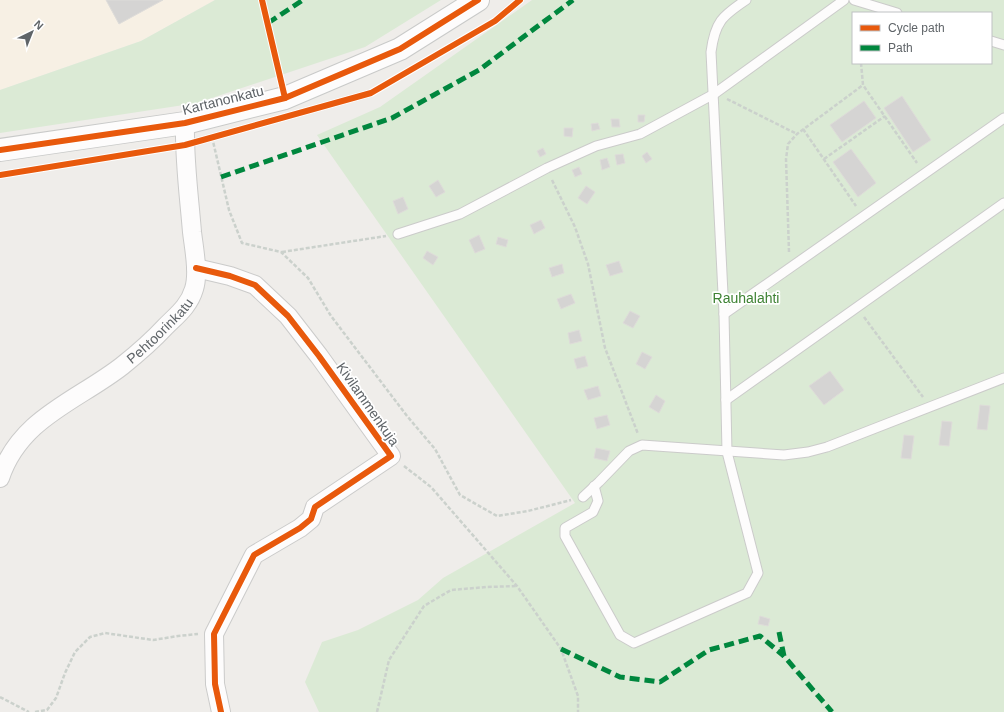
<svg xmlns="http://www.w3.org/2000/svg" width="1004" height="712" font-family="Helvetica,sans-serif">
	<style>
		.commercial { fill: #f7f0e4 }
		.green { fill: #dbead5; fill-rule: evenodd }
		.building { fill: #d5d4d3; stroke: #dedcd9 }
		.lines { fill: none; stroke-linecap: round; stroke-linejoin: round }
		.lane-casing { stroke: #cbcbca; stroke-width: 11 }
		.street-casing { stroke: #cbcbca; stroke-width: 20 }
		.secondary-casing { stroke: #c9cac9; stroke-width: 24 }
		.path { stroke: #cbd1cc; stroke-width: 2.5; stroke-dasharray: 4 2; stroke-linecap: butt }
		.lane { stroke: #fdfcfc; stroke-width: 9 }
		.street { stroke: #fdfcfc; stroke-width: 18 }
		.secondary { stroke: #fdfcfc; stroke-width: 22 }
		.quiet { stroke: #00873e; stroke-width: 5; stroke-dasharray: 10 5; stroke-linecap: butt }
		.cycleway-casing { stroke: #fff; stroke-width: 8 }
		.cycleway { stroke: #e8590c; stroke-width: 6 }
		.labels { text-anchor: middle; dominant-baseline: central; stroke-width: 3.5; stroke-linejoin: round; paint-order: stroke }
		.street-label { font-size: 14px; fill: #5f6468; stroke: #fff }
		.park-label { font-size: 14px; fill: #3e8233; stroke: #fff }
	</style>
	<rect width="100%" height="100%" fill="#efedea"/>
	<path class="commercial" d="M0,0H215L141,41L0,90Z"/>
	<g class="green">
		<path d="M215,0H441L365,47L197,103L0,133V90L141,41Z"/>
		<path d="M532,0H1004V712H319L305,682L322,642L358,630L418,600L443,578L575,503L317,135L380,107ZM853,13H991V63H853Z"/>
	</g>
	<g class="building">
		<path d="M106,0H163L119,24Z"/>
		<path d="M902,96L931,140L913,152L884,108Z"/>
		<path d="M864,101L876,118L842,142L830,125Z"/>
		<path d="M638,115H645L644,122H638Z"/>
		<path d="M611,119H619L620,127H612Z"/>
		<path d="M598,123L600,129L592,131L591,124Z"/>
		<path d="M564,128H573L572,137L564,136Z"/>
		<path d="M543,148L546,154L540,157L537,151Z"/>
		<path d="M851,149L876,183L858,197L833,162Z"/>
		<path d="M647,152L652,159L646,163L642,156Z"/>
		<path d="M623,154L625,163L617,165L615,155Z"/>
		<path d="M607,158L610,167L602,170L600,160Z"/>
		<path d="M579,167L582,174L575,177L572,170Z"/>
		<path d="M438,180L445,192L436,197L429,186Z"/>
		<path d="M586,186L595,192L587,204L578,198Z"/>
		<path d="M403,197L408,209L398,214L393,201Z"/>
		<path d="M541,220L545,228L534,234L530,225Z"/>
		<path d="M479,235L485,249L475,253L469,240Z"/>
		<path d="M498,237L508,240L506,247L496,244Z"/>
		<path d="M427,251L438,257L433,265L423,258Z"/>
		<path d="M619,261L623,272L610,276L606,265Z"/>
		<path d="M562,264L564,273L552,277L549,268Z"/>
		<path d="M571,294L575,303L561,309L557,299Z"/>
		<path d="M630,311L640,316L633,328L623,323Z"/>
		<path d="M579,330L582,341L570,344L568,333Z"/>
		<path d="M642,352L652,357L645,369L636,364Z"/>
		<path d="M585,356L588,366L577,369L574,359Z"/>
		<path d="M830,371L844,390L824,405L809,386Z"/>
		<path d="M598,386L601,396L588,400L584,390Z"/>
		<path d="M656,395L665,401L659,413L649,407Z"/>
		<path d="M980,405L990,406L987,430L977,429Z"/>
		<path d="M607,415L610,425L597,429L594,418Z"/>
		<path d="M942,421L952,422L949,446L939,445Z"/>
		<path d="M904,435L914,436L911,459L901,458Z"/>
		<path d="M596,448L610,451L607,461L594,458Z"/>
		<path d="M760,616L770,619L768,626L758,624Z"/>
	</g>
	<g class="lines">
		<defs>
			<g id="lane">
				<path d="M854,0L897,13"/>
				<path d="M991,41L1004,45"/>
				<path d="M398,234L460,214L547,168L596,146L640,134L714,94L844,0"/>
				<path d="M724,314L1004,118"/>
				<path d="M726,400L1004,203"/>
				<path d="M594,486L598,501L593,512L565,528V536L620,635L634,643L747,593L758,573L727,452L724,314L711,52C715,22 722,16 746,0"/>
				<path d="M583,497L599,482L629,451L642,445L784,455L808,452L827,447L1004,378"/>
			</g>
			<g id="street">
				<path d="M196,268L230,276L255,285L288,316L319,356L391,456L315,507L311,519L300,528L254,555L214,634L215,684L221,712"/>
				<path id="s1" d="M0,478C20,418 77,401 122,366C137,354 152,341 165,327C177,315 189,306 194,289C199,273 194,249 192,232C189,195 184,159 185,123"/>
			</g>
			<path id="secondary" d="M0,150L185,123L285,98L400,49L478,0"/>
		</defs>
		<use href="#lane" class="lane-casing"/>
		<use href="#street" class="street-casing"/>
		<use href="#secondary" class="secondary-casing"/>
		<g class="path">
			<path d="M861,63L863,85L917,163"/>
			<path d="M727,99L797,134"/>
			<path d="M803,129L856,206"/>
			<path d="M212,137L229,210L242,243L281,252L308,278L331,316L407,416L435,449L460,495L497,516L528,511L571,500"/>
			<path d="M824,159L885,116"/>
			<path d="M552,180L575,227L588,264L605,348L638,434"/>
			<path d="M282,252L386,236"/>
			<path d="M789,252L786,159L788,144L797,134L863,85"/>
			<path d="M864,317L923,397"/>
			<path d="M404,466L431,487L517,586L561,649L578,696V712"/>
			<path d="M0,697L29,712"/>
			<path d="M35,712L47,710L56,698L65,673L75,652L90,637L105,633L153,640L178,636L198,634"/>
			<path d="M377,712L389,660L424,606L451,590L487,587L517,586"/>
		</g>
		<use href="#lane" class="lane"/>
		<use href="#street" class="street"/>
		<use href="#secondary" class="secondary"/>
		<g class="quiet">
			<path d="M268,23L303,0"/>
			<path d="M221,177L392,118L479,70L573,0"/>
			<path d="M779,632L784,656L832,712"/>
			<path d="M561,649L620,677L660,682L709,650L760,636L784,656"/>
		</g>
		<defs>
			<g id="cycleway">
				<path d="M262,0L285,98"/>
				<path d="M0,150L185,123L285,98L400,49L478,0"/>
				<path d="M0,175L185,145L371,93L495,21L520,0"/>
				<path d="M196,268L230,276L255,285L288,316L319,356L391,456L315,507L311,519L300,528L254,555L214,634L215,684L221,712"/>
			</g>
		</defs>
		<use href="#cycleway" class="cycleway-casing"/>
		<use href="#cycleway" class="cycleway"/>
	</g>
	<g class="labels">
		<g class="street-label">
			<text transform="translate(223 100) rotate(-14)">Kartanonkatu</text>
			<text stroke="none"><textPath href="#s1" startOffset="221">Pehtoorinkatu</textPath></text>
			<text transform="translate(368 404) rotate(55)">Kivilammenkuja</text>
		</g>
		<g class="park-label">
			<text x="746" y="298">Rauhalahti</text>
		</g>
	</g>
	<rect x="852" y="12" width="140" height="52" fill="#ffffff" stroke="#bfc1c3"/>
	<rect x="860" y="25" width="20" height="6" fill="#e8590c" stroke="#bfc1c3"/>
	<text x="888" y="32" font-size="12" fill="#5f6468">Cycle path</text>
	<rect x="860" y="45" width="20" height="6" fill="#00873e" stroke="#bfc1c3"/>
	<text x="888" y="52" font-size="12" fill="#5f6468">Path</text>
	<g transform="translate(32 32) rotate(43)" stroke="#ffffff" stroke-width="3" paint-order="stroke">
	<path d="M0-3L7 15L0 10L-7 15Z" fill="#5f6468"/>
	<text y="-6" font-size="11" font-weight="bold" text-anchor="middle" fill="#5f6468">N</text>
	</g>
</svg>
